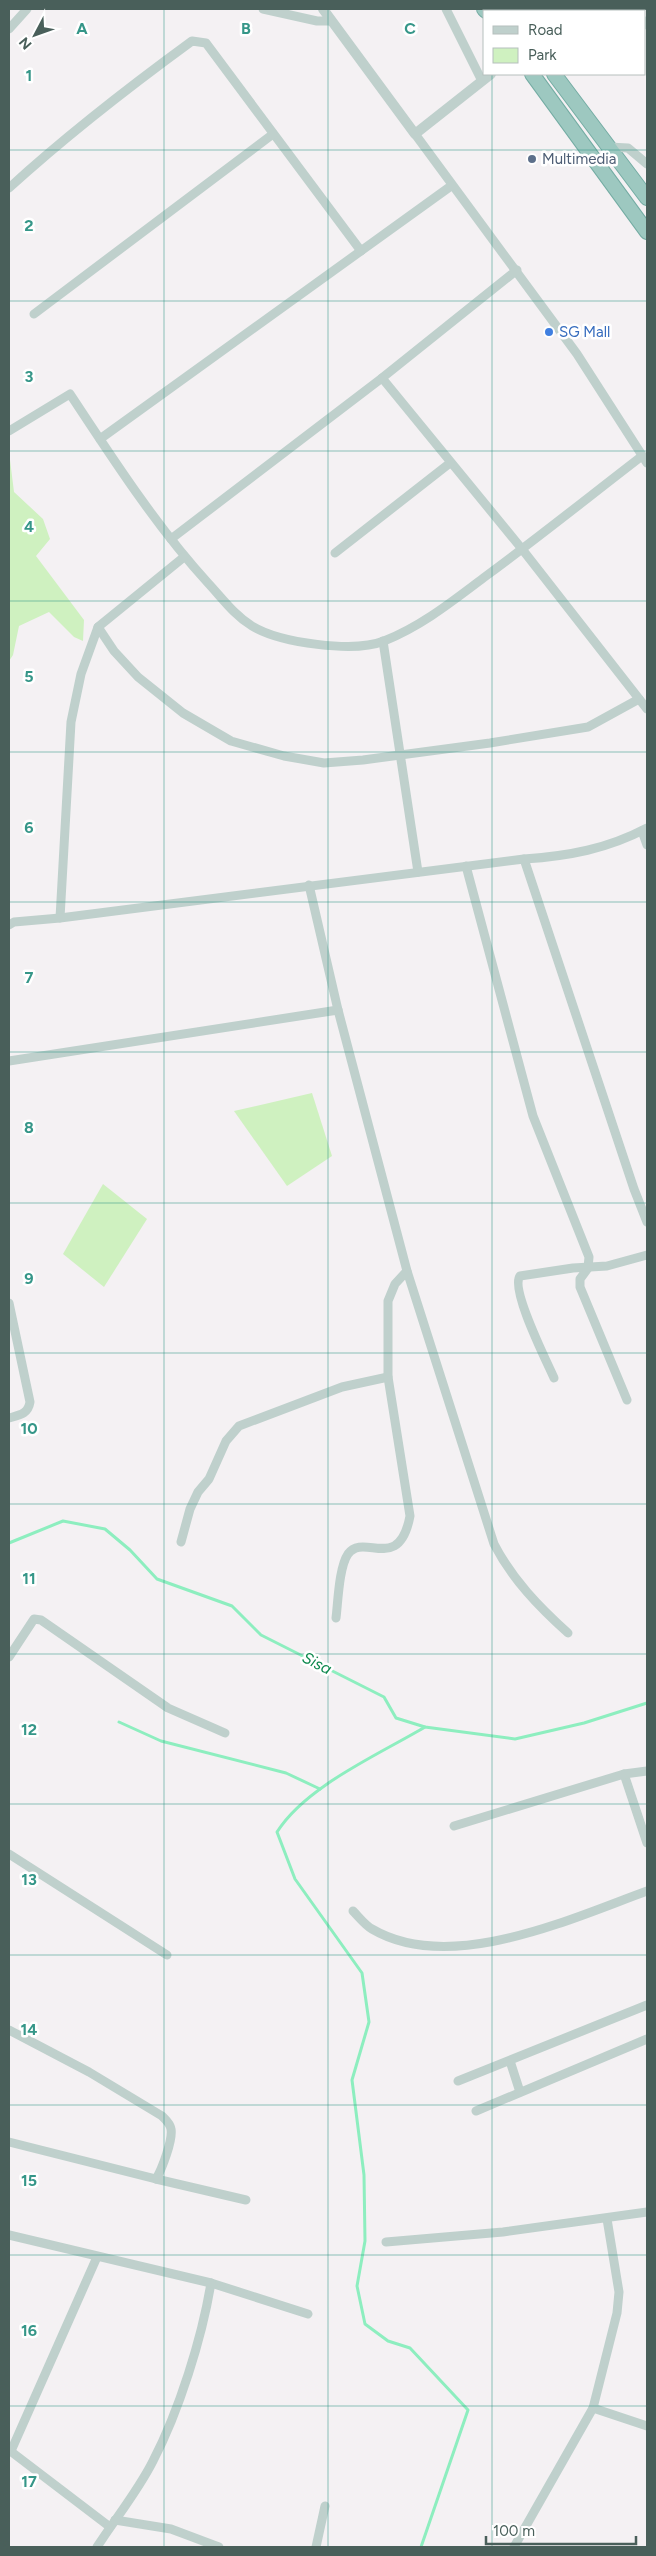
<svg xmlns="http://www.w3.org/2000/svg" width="656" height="2556" font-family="Figtree,sans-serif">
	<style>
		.green { fill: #cff1c0 }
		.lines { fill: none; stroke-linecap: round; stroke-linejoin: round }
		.stream { stroke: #8deebf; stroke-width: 3 }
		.trunk-casing { stroke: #74aca3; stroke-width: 16 }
		.minor { stroke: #bfd0cc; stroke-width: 9 }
		.tertiary { stroke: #bfd0cc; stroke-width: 10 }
		.trunk { stroke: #9dc8c0; stroke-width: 14 }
		.grid { fill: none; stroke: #359688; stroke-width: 1; stroke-opacity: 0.55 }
		.service-dot { fill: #5c6f8a; stroke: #fff; stroke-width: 2 }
		.shop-dot { fill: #3f7fe0; stroke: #fff; stroke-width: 2 }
		.labels { text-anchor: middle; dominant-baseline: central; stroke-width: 5; stroke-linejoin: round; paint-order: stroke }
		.service-label { font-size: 15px; fill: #4e5e75; stroke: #fff; text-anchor: start }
		.shop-label { font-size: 15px; fill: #366cbe; stroke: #fff; text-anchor: start }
		.water-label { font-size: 16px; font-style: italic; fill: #0c884d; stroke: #fff }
		.grid-label { font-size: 16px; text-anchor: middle; font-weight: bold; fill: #359688; stroke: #fff; stroke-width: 5; stroke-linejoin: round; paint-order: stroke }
	</style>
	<rect width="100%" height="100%" fill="#f4f1f3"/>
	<g class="green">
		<path d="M9,452L14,492L43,519L50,539L36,556L84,620L83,641L74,637L49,612L19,626L13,655L9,661Z"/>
		<path d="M312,1093L332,1156L287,1186L234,1111Z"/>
		<path d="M103,1184L147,1219L104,1287L63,1254Z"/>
	</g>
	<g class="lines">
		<g class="stream">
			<path d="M9,1543L63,1521L105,1529L130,1550L157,1579L232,1606L261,1635L384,1697L396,1718L425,1727L515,1739L584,1723L647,1703"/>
			<path d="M119,1722L161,1741L286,1773L320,1789"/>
			<path d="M421,2547L468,2410L410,2348L388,2341L365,2324L357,2286L365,2241L364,2175L352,2080L369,2022L362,1973L295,1879L277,1832C306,1786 378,1755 425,1727"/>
		</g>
		<defs>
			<g id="trunk">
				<path d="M484,9L486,11"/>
				<path d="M506,9L508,11"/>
				<path d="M532,74L647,232"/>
				<path d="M554,74L647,198"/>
			</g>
		</defs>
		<use href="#trunk" class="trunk-casing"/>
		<g class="minor">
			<path d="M263,9L317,21H331"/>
			<path d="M446,9L482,81"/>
			<path d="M534,9L536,11"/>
			<path d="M635,9L637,11"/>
			<path d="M645,21L647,25"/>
			<path d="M9,29L27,9"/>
			<path d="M415,134L577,354L647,463"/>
			<path d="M609,147L628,148L647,164"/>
			<path d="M9,188C67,135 129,87 192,41L206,43L361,251"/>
			<path d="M34,314L273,134"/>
			<path d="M382,378L522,549L647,709"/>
			<path d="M9,431L70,394C113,459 156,526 208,583C222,598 234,615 252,626C280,643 354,653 384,641C422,626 454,600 486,576C539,537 590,496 642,456"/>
			<path d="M100,439L451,186"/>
			<path d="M171,539L382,378L517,270"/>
			<path d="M335,553L450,463"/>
			<path d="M98,627L114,651L138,677L183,713L231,741L284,756L324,763L363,760L490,743L588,727L639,699"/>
			<path d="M383,641L418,872"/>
			<path d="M642,831L647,845"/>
			<path d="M524,859L634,1189L647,1222"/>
			<path d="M466,866L533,1116L589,1257L588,1268L580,1279V1287L627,1400"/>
			<path d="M309,885L338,1010L407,1271L494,1544C512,1579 539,1607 568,1633"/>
			<path d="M60,918L71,722L81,674L98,627L184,557"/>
			<path d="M9,925L14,922L60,918L524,859C569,856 607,849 647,828"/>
			<path d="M9,1061L338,1010"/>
			<path d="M9,1303L30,1402C28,1414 20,1415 9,1418"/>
			<path d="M554,1378C547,1362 510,1289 520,1276L573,1268L607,1266L647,1255"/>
			<path d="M181,1542L190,1509L198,1492L209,1479L226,1441L239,1426L342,1387L388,1377"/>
			<path d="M336,1618C338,1602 339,1567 348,1554C364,1532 399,1574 410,1516L388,1377V1301L395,1284L407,1271"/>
			<path d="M9,1657L34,1619L41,1620L168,1708L225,1733"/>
			<path d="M624,1774L647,1843"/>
			<path d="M454,1826L624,1774L647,1771"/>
			<path d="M9,1854L167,1955"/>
			<path d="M353,1911C359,1917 365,1925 372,1929C450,1975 570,1919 647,1891"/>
			<path d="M9,2030L89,2072L162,2116C166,2120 170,2123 171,2129C173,2140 162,2169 156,2179L9,2142"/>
			<path d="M510,2061L520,2092"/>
			<path d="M458,2081L647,2005"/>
			<path d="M476,2111L647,2039"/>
			<path d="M156,2179L246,2200"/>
			<path d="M9,2235L211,2283L308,2314"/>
			<path d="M386,2242L503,2232L647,2212"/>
			<path d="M593,2408L647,2426"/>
			<path d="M9,2450L110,2527"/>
			<path d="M11,2451L97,2257"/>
			<path d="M115,2520L171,2529L219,2547"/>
			<path d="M97,2547C115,2519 138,2491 153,2461C179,2411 202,2338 211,2283"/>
			<path d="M316,2547L325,2506"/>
			<path d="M514,2547L593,2408L617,2313L619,2292L607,2219"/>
		</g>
		<g class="tertiary">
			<path d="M323,9L415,134L491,74"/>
			<path d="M576,11L579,9"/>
		</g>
		<use href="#trunk" class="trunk"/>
	</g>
	<path class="grid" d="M164,9V2547M328,9V2547M492,9V11M492,74V2547M9,150H647M9,301H647M9,451H647M9,601H647M9,752H647M9,902H647M9,1052H647M9,1203H647M9,1353H647M9,1504H647M9,1654H647M9,1804H647M9,1955H647M9,2105H647M9,2255H647M9,2406H647"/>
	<circle class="service-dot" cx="532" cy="159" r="5"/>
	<circle class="shop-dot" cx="549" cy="332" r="5"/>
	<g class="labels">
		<g class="service-label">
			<text x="542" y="159">Multimedia</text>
		</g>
		<g class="shop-label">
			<text x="559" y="332">SG Mall</text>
		</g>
		<g class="water-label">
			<text transform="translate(317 1663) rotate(27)">Sisa</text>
		</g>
	</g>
	<g class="grid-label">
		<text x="82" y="34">A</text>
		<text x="246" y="34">B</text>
		<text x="410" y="34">C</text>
		<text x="29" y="81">1</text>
		<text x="29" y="231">2</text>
		<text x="29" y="382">3</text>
		<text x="29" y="532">4</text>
		<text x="29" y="682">5</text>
		<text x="29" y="833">6</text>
		<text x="29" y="983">7</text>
		<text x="29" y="1133">8</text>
		<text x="29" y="1284">9</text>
		<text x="29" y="1434">10</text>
		<text x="29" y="1584">11</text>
		<text x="29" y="1735">12</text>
		<text x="29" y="1885">13</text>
		<text x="29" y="2035">14</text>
		<text x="29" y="2186">15</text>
		<text x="29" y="2336">16</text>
		<text x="29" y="2487">17</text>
	</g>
	<rect width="656" height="2556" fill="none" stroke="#495f5a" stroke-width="20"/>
	<rect x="483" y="10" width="162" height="65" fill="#ffffff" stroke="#b6bfbd"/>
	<rect x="493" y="26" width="25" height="8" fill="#bfd0cc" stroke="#b6bfbd"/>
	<text x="528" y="35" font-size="15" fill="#495f5a">Road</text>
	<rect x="493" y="48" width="25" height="15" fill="#cff1c0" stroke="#b6bfbd"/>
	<text x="528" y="60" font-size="15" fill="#495f5a">Park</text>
	<g transform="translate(35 35) rotate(229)" stroke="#ffffff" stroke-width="4" paint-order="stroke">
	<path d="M0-4L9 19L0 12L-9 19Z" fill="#495f5a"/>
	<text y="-8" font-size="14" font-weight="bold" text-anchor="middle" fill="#495f5a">N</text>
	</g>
	<path d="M486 2536v8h150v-8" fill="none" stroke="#495f5a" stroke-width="2.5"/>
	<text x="493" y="2536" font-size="15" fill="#495f5a" stroke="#ffffff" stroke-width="4" paint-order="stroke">100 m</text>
</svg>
